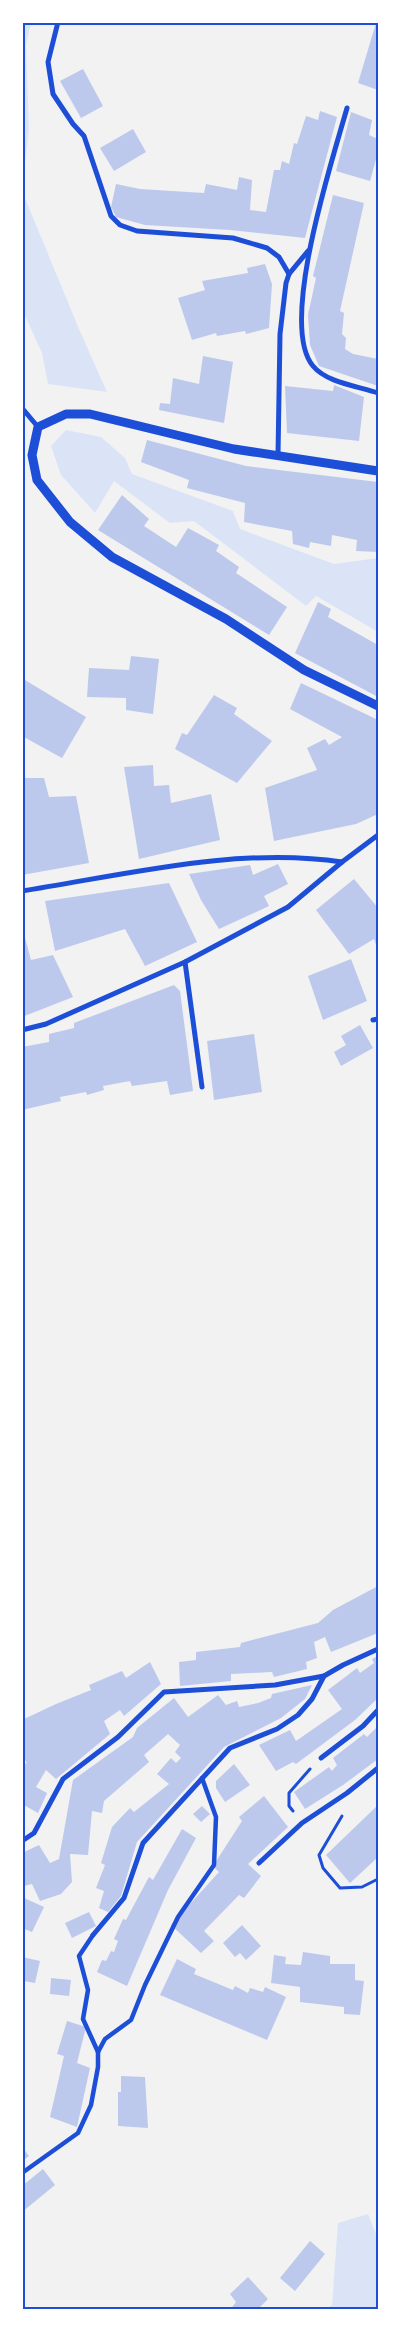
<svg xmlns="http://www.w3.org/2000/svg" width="401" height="2332" font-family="Manrope,sans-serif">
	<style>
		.green { fill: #dbe4f7 }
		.building { fill: #bdc9ec }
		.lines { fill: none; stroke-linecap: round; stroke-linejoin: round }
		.path { stroke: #1d4ed8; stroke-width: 3 }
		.pedestrian { stroke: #1d4ed8; stroke-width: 4.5 }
		.minor { stroke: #1d4ed8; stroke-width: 5 }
		.tertiary { stroke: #1d4ed8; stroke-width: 9 }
		.neatline { fill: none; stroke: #1d4ed8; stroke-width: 2 }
	</style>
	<rect width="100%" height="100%" fill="#f2f2f2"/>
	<g class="green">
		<path d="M23,22L31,23L26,45L29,129L23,180Z"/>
		<path d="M22,191L79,329L107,392L48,384L42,353L23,311Z"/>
		<path d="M66,430L101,437L125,458L132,474L233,511L240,529L334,564L378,558V632L316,596L306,606L194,521L170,523L114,481L95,513L61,475L51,446Z"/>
		<path d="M368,2214L378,2239V2309H326L332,2305L338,2223Z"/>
	</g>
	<g class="building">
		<path d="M376,23H378V90L358,83Z"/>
		<path d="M83,69L103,106L81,118L60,81Z"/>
		<path d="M320,111L337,117L305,238L230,230L145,225L116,217L111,207L116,184L140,189L204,193L206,184L237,190L239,177L252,180L250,210L266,212L274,170H280L282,161L289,164L294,143L297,144L306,116L318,120Z"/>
		<path d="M351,112L372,120L369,135L378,139V152L370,181L336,171Z"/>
		<path d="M133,129L146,152L114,171L100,148Z"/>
		<path d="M333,195L364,203L340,311L344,313L342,334L346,338L345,349L353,354L378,359V386L319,366L310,345L308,315L316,278L313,276Z"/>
		<path d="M265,264L272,284L269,328L246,334L245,331L217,336L216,333L192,340L178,298L205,290L202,281L248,273L247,268Z"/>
		<path d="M203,356L233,362L224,423L159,410L160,403L170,404L173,378L199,384Z"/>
		<path d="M334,385L364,397L359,441L287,433L285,386L333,391Z"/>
		<path d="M147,440L246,466L378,482V552L356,551L357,540L332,535L331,546L310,542L309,548L293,544L292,531L244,522L245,503L187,488L189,480L141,462Z"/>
		<path d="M122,495L149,519L144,526L176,547L188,528L219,545L216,551L239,567L236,573L287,607L269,635L98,530Z"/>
		<path d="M318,602L331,609L328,617L378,645V697L295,653Z"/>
		<path d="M131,656L159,659L153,714L126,710V698L87,697L89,668L129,670Z"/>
		<path d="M25,680L86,717L62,758L22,736L24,716L22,715V682Z"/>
		<path d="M301,683L378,720V814L356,824L274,841L265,788L317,770L307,748L325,739L329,745L342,737L290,709Z"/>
		<path d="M214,695L237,708L234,714L272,741L237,783L175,749L182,733L187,735Z"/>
		<path d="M153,765L154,786L169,785L171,803L211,794L220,840L139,859L124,767Z"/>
		<path d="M22,778H44L49,797L76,796L89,863L22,875Z"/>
		<path d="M278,864L288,884L264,896L269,906L219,929L201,900L189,874L250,865L253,875Z"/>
		<path d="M354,879L378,908V950L374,939L349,954L316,910Z"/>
		<path d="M169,883L197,942L145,966L125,929L55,951L45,901Z"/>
		<path d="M22,927L31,960L53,955L73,997L22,1017Z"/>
		<path d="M351,959L367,1001L323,1020L308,976Z"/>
		<path d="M174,985L180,991L193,1091L170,1095L167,1081L132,1086L130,1081L103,1086L104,1090L87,1095L86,1092L60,1097L61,1101L22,1110V1047L49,1042V1034L74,1028V1023Z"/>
		<path d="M360,1025L373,1048L341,1066L334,1052L346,1045L341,1036Z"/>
		<path d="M254,1034L262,1092L214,1100L207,1041Z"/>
		<path d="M378,1586V1633L331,1652L325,1637L314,1642L317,1658L306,1662L307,1669L274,1677L272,1672L231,1674V1681L180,1686L179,1662L196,1660V1652L240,1647L241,1643L318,1623L333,1610Z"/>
		<path d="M378,1656V1698L355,1720L296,1764L293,1762L276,1771L259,1745L290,1730L296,1741L342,1709L328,1690L357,1668L360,1673L374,1663L372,1659Z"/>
		<path d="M150,1662L161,1684L124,1716L120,1710L104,1721L110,1734L56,1779L46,1770L36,1787L47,1793L38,1813L22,1804V1762L27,1764L22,1753V1720L56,1704L91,1690L89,1685L122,1671L126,1678Z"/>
		<path d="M312,1685L305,1699L281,1718L224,1747L137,1842L121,1896L108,1912L99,1908L104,1891L96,1888L105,1865L101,1863L112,1827L130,1808L134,1812L169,1784L157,1774L171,1758L176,1763L181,1758L175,1752L180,1745L168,1734L144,1755L149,1762L104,1801L102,1813L92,1811L88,1855L70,1854L72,1882L61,1894L40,1901L32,1884L24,1886L22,1853L39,1845L50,1863L59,1859L73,1780L133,1737L137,1728L174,1698L188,1717L218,1695L226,1705L237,1701L239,1707L258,1703L271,1698L272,1694Z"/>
		<path d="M378,1726V1759L343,1785L305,1809L294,1792L329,1767L332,1771L337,1765L333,1758L364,1734L367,1737Z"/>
		<path d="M234,1764L250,1785L225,1802L216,1788V1781Z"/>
		<path d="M264,1796L288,1827L248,1864L261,1876L244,1898L239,1895L204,1931L214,1941L201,1953L171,1925L219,1872L213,1866L242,1821L239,1817Z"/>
		<path d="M378,1805V1857L350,1883L326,1855Z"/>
		<path d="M202,1806L210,1814L201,1822L193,1814Z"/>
		<path d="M182,1829L196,1838L168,1890L127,1986L97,1972L102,1960L106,1961L111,1951L114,1952L118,1941L114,1939L123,1919L126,1920L149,1877L153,1880Z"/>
		<path d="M22,1897L44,1907L32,1932L22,1928Z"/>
		<path d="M89,1912L96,1926L72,1938L65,1923Z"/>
		<path d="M242,1925L261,1946L246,1960L240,1953L235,1957L223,1943Z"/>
		<path d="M303,1952L330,1956V1964H355V1980L364,1981L360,2015L344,2014V2007L300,2002V1987L271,1983L274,1955L286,1957L285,1964L301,1965Z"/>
		<path d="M22,1957L40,1961L35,1983L24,1981L22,1985Z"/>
		<path d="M177,1959L196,1969L194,1974L233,1990L235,1986L248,1993L250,1988L263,1992L265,1987L286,1997L267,2040L160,1995Z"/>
		<path d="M51,1978L71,1980L69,1996L50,1994Z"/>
		<path d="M67,2021L86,2027L77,2063L90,2068L77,2127L50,2117L64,2056L57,2054Z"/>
		<path d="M121,2076L145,2077L148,2128L118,2126V2092H121Z"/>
		<path d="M22,2147L29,2156L22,2161Z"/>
		<path d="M43,2169L55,2185L22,2212V2186Z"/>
		<path d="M310,2241L325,2254L295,2291L280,2278Z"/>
		<path d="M248,2277L268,2299L257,2310H230L236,2302L230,2294Z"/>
	</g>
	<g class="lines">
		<g class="path">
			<path d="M293,1811L289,1806V1793L310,1769"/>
			<path d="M342,1816L319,1855L323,1868L340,1888L362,1887L378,1879"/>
		</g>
		<g class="pedestrian">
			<path d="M93,1935L79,1956L88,1990L83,2019L98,2052"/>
			<path d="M22,2173L78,2133L91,2105L98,2067V2052L105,2039L131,2020L145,1985L178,1917L214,1865L216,1817L202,1778"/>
		</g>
		<g class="minor">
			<path d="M58,22L48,62L53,94L73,124L84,136L111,216L120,225L137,231L233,238L267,248L279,257L289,274"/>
			<path d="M347,108C333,158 278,325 313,366C327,383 358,386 378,393"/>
			<path d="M22,408L38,427"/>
			<path d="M278,455L280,334L286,283L289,274L308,251"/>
			<path d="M22,891C124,875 240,846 342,862L378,835"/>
			<path d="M185,962L202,1087"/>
			<path d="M373,1020L378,1019"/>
			<path d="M22,1030L46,1024L185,962L288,907L342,862"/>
			<path d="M321,1758L363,1726L378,1710"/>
			<path d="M22,1841L34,1833L63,1779L118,1737L164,1692L275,1685L324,1676L343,1665L378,1649"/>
			<path d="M259,1863L302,1823L347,1793L378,1768"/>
			<path d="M93,1935L124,1898L143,1843L230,1748L277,1729L298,1715L312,1699L324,1676"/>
		</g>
		<path class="tertiary" d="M378,471L234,449L90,414H66L38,427L32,455L37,480L70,522L112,557L226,619L304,670L378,706"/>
	</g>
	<rect width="401" height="2332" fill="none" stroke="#ffffff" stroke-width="48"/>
	<rect x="24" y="24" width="353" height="2284" class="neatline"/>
</svg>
